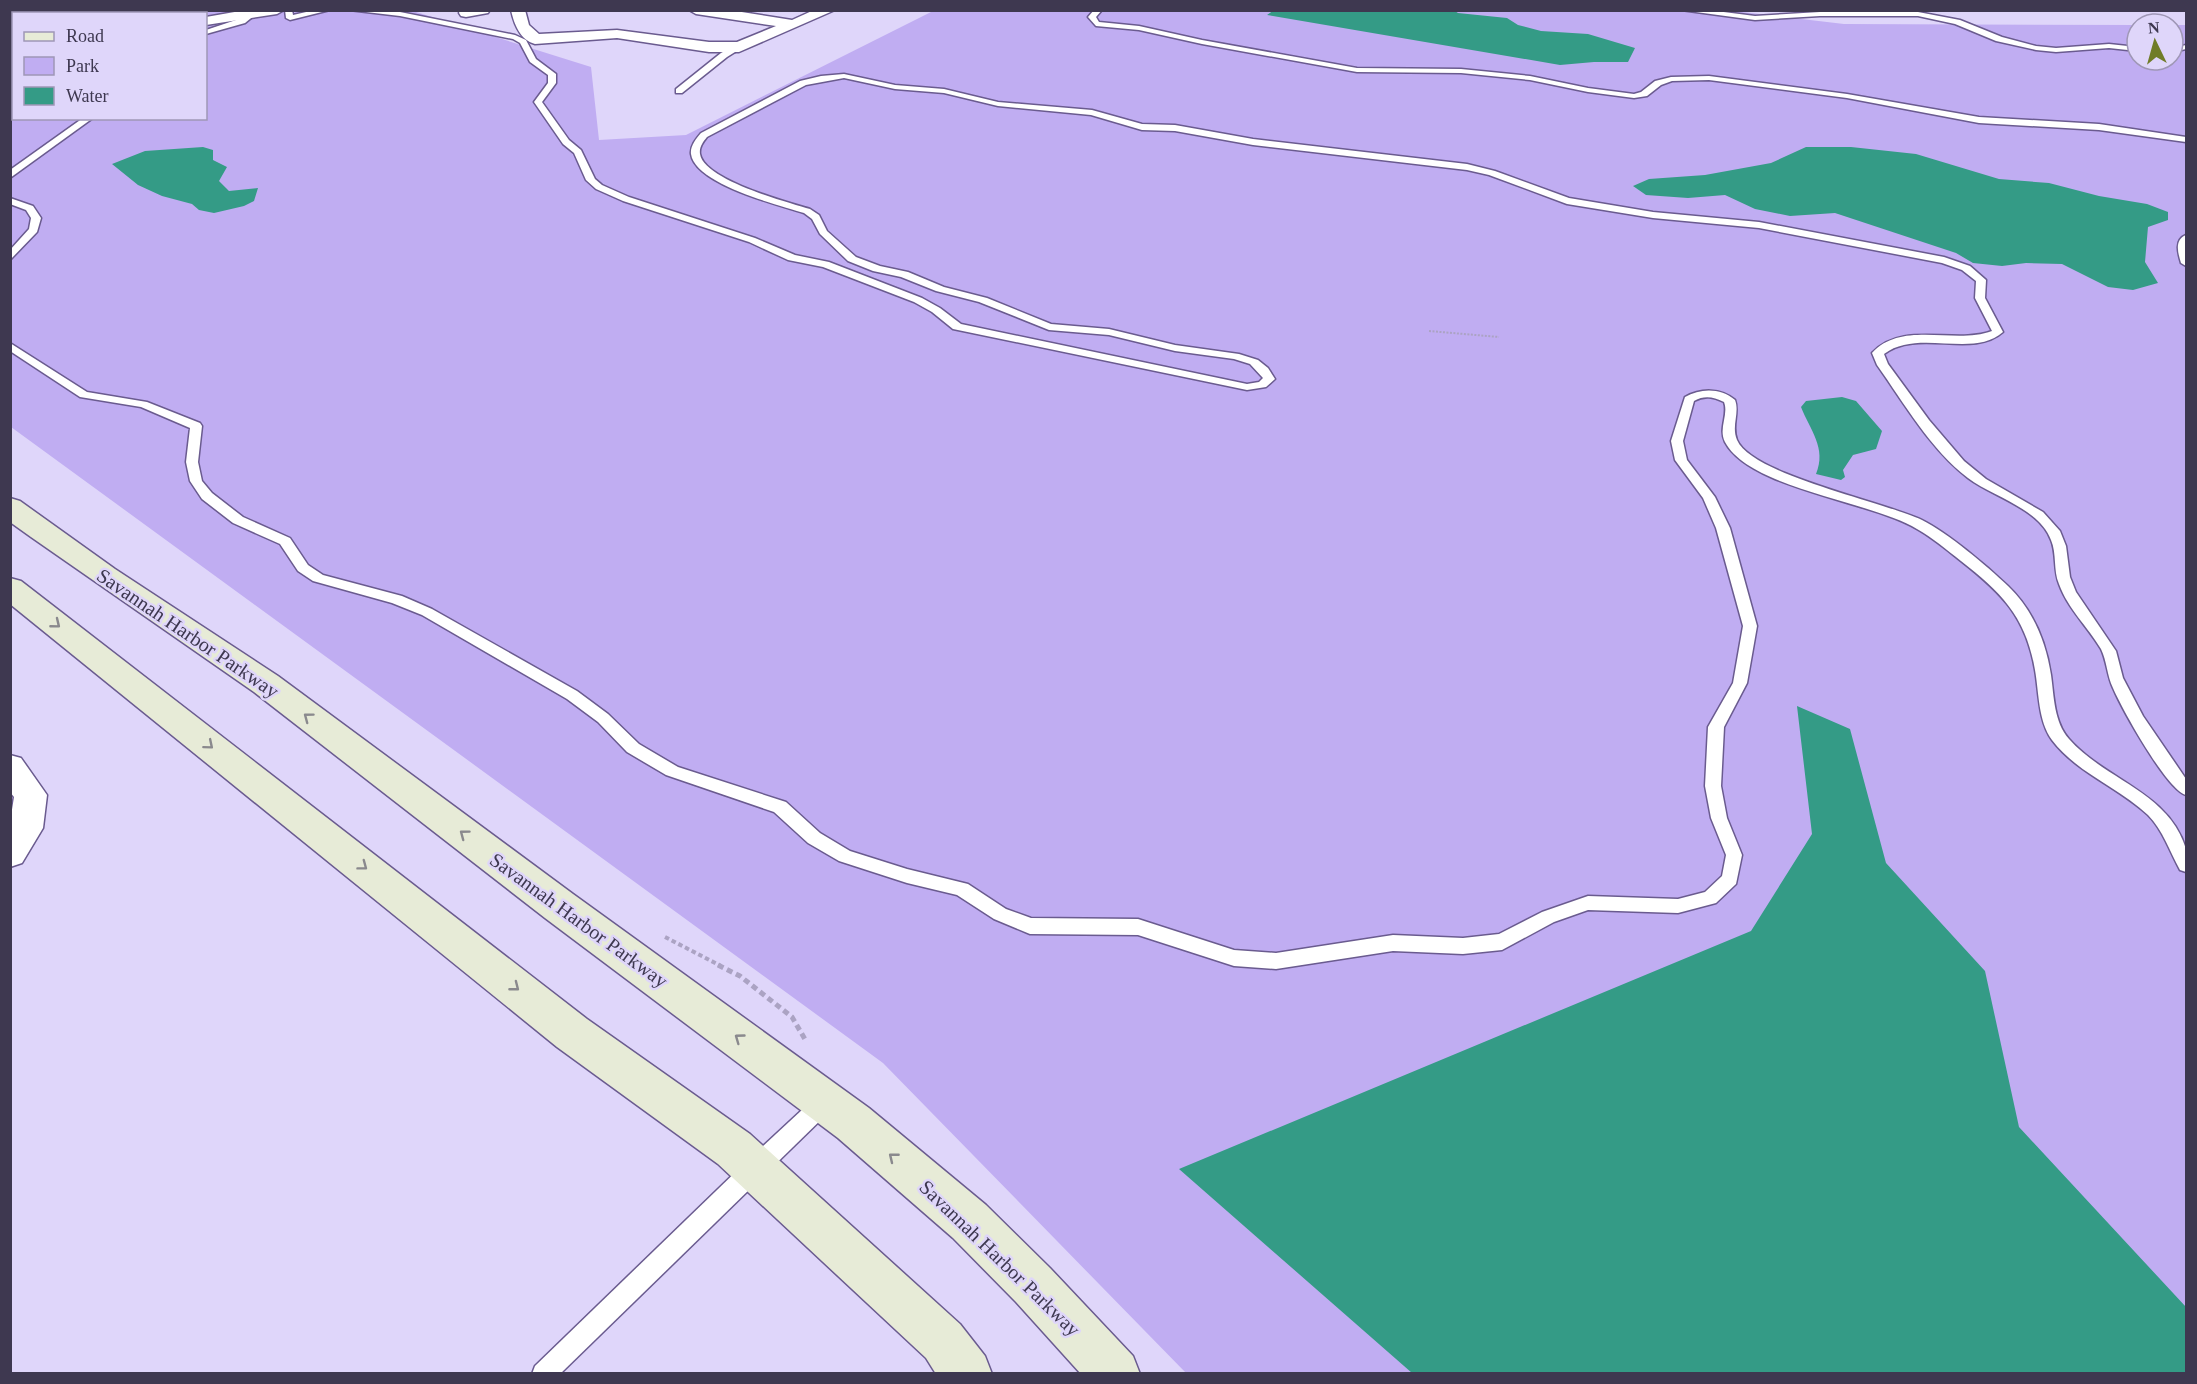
<svg xmlns="http://www.w3.org/2000/svg" width="2197" height="1384" font-family="Georgia,serif">
	<style>
		.green { fill: #c0adf2; fill-rule: evenodd }
		.water { fill: #349b86 }
		.lines { fill: none; stroke-linecap: round; stroke-linejoin: round }
		.lane-casing { stroke: #6a5b8f; stroke-width: 3 }
		.street-casing { stroke: #6a5b8f; stroke-width: 3 }
		.secondary-casing { stroke: #6a5b8f; stroke-width: 3 }
		.path-far2 { stroke: #aba3c3; stroke-width: 2; stroke-dasharray: 2 1.5; stroke-linecap: butt }
		.path-far1 { stroke: #aba3c3; stroke-width: 4; stroke-dasharray: 4.5 3; stroke-linecap: butt }
		.path { stroke: #aba3c3; stroke-width: 5; stroke-dasharray: 6 4; stroke-linecap: butt }
		.lane { fill: #fff; fill-rule: evenodd }
		.street { fill: #fff; fill-rule: evenodd }
		.secondary { fill: #e7ebd7; fill-rule: evenodd }
		.oneway { stroke: #8a898d }
		.labels { text-anchor: middle; dominant-baseline: central; stroke-width: 5; stroke-linejoin: round; paint-order: stroke }
		.street-label { font-size: 20px; fill: #3e3850; stroke: #dfd6fa }
	</style>
	<rect width="100%" height="100%" fill="#dfd6fa"/>
	<path class="green" d="M1726,10L1844,24L2137,25V60H2173V25H2186V1373H1186L883,1063L11,427V11H413L591,67L599,140L686,135L933,11ZM14,14H206V118H14Z"/>
	<g class="water">
		<path d="M1274,10L1455,11L1458,13L1507,18L1518,25L1541,31L1588,34L1635,48L1628,62H1594L1560,65L1267,15Z"/>
		<path d="M203,147L213,150V160L227,167L219,181L229,191L258,188L254,201L244,206L214,213L199,210L192,204L162,196L138,185L112,164L145,151Z"/>
		<path d="M1806,147H1851L1916,154L1999,179L2049,183L2099,196L2147,204L2168,212V220L2148,227L2145,262L2158,283L2133,290L2108,287L2062,264L2026,263L2002,266L1973,263L1956,253L1835,213L1790,216L1755,209L1725,195L1688,198L1646,195L1633,186L1649,179L1705,175L1771,163Z"/>
		<path d="M1842,397L1856,401L1882,431L1876,449L1853,455L1843,470L1845,477L1841,480L1816,474C1827,448 1810,430 1801,407L1806,401Z"/>
		<path d="M1797,706L1850,729L1886,863L1985,971L2019,1127L2186,1307V1373H1412L1179,1169L1751,931L1812,834Z"/>
	</g>
	<g class="lines">
		<defs>
			<g id="lane">
				<path d="M252,10H261L245,23L206,34V30L239,19Z"/>
				<path d="M285,10H292L293,15L315,10H330L290,20L286,18Z"/>
				<path d="M349,10L400,12L515,35L526,40L536,59L556,74V83L542,102L569,140L581,150L595,179L602,185L629,197L755,238L795,255L829,262L922,298L940,308L961,324L1247,384L1259,382L1263,378L1250,364L1234,359L1175,351L1109,335L1049,330L979,302L936,291L901,277L873,271L848,261L820,234L812,219L804,213C778,205 695,184 691,154C690,146 696,139 701,133L800,81L821,76L844,74L895,85L944,89L998,102L1092,110L1142,124L1175,125L1253,139L1467,164L1495,171L1569,198L1653,212L1759,222L1944,257L1970,266L1986,280L1985,298L2003,332C1973,359 1918,328 1884,354L1888,364L1929,420L1964,461L1986,479L2043,512L2060,531L2066,546L2070,577L2076,592L2116,651L2123,678L2143,716L2186,779V795C2167,790 2122,709 2113,688C2107,676 2107,661 2101,649C2088,627 2068,609 2059,584C2053,570 2057,554 2051,540C2039,508 1993,497 1968,478C1931,450 1904,403 1877,365L1872,353C1902,320 1955,345 1992,331L1975,298L1976,281L1962,270L1942,263L1759,228L1653,218L1567,204L1489,175L1467,170L1253,145L1175,131L1142,130L1091,115L998,106L944,93L895,89L844,78L806,85L707,137C703,142 699,147 700,154C704,180 787,202 810,209L819,215L827,231L856,257L880,266L908,272L944,287L987,298L1051,324L1109,329L1175,345L1239,354L1258,360L1268,368L1275,379L1266,387L1247,390L953,329L932,312L914,302L823,267L788,260L749,242L623,201L596,189L586,180L574,153L563,144L534,102L548,83V75L530,62L520,43L513,39L400,16Z"/>
				<path d="M1094,10H1102L1096,17L1099,22L1139,26L1202,40L1357,68L1461,69L1530,76L1588,88L1634,94L1641,92L1655,81L1671,77L1709,76L1847,94L1979,117L2099,124L2186,137V142L2099,130L1979,123L1847,98L1709,80L1672,81L1661,85L1647,96L1634,98L1588,92L1530,80L1461,73L1357,72L1202,44L1139,30L1096,26L1088,17Z"/>
				<path d="M1681,10H1708L1755,16L1820,12H1918L1960,20L2002,37L2036,46L2056,48L2109,44L2137,47V51L2109,48L2056,52L2036,50L1996,41L1955,24L1918,16H1820L1755,20Z"/>
				<path d="M736,45L743,47L727,57L682,93H676V89L721,53Z"/>
				<path d="M2186,45V49L2173,52V48Z"/>
				<path d="M83,118H93L10,178V170Z"/>
				<path d="M10,198L33,206L41,218L37,232L10,260V250L29,229L31,218L26,210L10,204Z"/>
				<path d="M2186,235V266L2181,263C2178,253 2174,240 2186,235Z"/>
				<path d="M10,343L87,392L147,402L200,423L202,426L198,462L202,481L212,493L243,517L290,538L308,565L323,575L402,596L432,609L577,691L608,714L639,744L678,767L786,802L820,833L850,851L907,869L968,884L1006,909L1031,918L1138,919L1234,950L1276,953L1393,935L1463,938L1499,934L1542,912L1588,896L1678,899L1705,892L1722,876L1726,855L1711,818L1705,786L1708,727L1733,683L1743,626L1716,528L1703,498L1675,460L1671,441L1685,397C1701,388 1721,388 1735,400C1740,413 1731,426 1737,440C1752,475 1884,502 1922,520C1948,533 1987,566 2008,586C2033,610 2046,642 2051,675C2054,697 2054,722 2069,739C2105,780 2169,792 2186,849C2188,856 2186,865 2186,872L2180,870C2170,852 2163,830 2148,815C2118,787 2077,773 2052,740C2038,721 2039,692 2035,670C2026,617 2002,593 1961,561C1947,550 1933,538 1917,529C1871,501 1750,489 1725,442C1718,428 1729,415 1724,402C1713,397 1705,395 1694,401L1683,441L1687,460L1715,497L1730,528L1757,626L1747,683L1724,727L1721,786L1727,818L1742,855L1736,884L1716,903L1678,913L1588,910L1554,922L1502,950L1463,954L1393,951L1276,969L1234,966L1138,935L1030,934L994,919L957,895L907,883L839,861L808,843L774,812L666,775L627,752L598,722L567,699L422,615L392,603L313,581L298,571L280,544L233,523L202,499L190,481L186,462L190,428L141,407L80,397L10,351Z"/>
				<path d="M824,1094L831,1096L834,1103L831,1110L560,1374H532L535,1366L747,1161L817,1096Z"/>
			</g>
			<g id="street">
				<path d="M246,10H284L277,14L206,25V17Z"/>
				<path d="M460,10H490L488,13L466,17L461,16L459,13Z"/>
				<path d="M511,10H525L529,25L539,34L617,30L709,42H737L776,26L696,14L689,10H729L792,20L814,10H835L739,52H709L617,38L535,44C520,40 514,24 511,10Z"/>
				<rect x="10" y="47" width="4" height="10"/>
				<path d="M10,755L21,758L47,795L43,828L22,863L10,867V822L14,797L10,792Z"/>
			</g>
			<g id="secondary">
				<path d="M10,498L20,501L115,569L278,676L573,894L869,1108L986,1205L1050,1268L1133,1356L1140,1374H1081L1016,1302L953,1238L838,1138L545,918L254,692L31,537L10,522Z"/>
				<path d="M10,578L21,581L587,1019L750,1134L960,1324L985,1356L992,1374H936L926,1358L718,1164L557,1047L10,604Z"/>
			</g>
		</defs>
		<use href="#lane" class="lane-casing"/>
		<use href="#street" class="street-casing"/>
		<use href="#secondary" class="secondary-casing"/>
		<path class="path-far2" d="M1429,331L1499,337"/>
		<path class="path-far1" d="M665,937L721,966"/>
		<path class="path" d="M718,965L740,976L792,1017L806,1041"/>
		<use href="#lane" class="lane"/>
		<use href="#street" class="street"/>
		<use href="#secondary" class="secondary"/>
	</g>
	<defs><path id="oneway-chevron" d="M-2-3.5L2.5 0L-2 3.5" fill="none" stroke-width="1.6" stroke-linecap="round" stroke-linejoin="round" transform="scale(1.5)"/></defs>
	<g class="oneway">
		<use href="#oneway-chevron" transform="translate(56 624) rotate(39)"/>
		<use href="#oneway-chevron" transform="translate(308 717) rotate(-143)"/>
		<use href="#oneway-chevron" transform="translate(209 745) rotate(40)"/>
		<use href="#oneway-chevron" transform="translate(464 834) rotate(-143)"/>
		<use href="#oneway-chevron" transform="translate(363 866) rotate(37)"/>
		<use href="#oneway-chevron" transform="translate(515 987) rotate(38)"/>
		<use href="#oneway-chevron" transform="translate(739 1038) rotate(-144)"/>
		<use href="#oneway-chevron" transform="translate(893 1157) rotate(-141)"/>
	</g>
	<g class="labels">
		<g class="street-label">
			<text transform="translate(188 633) rotate(34)">Savannah Harbor Parkway</text>
			<text transform="translate(579 920) rotate(36)">Savannah Harbor Parkway</text>
			<text transform="translate(1000 1258) rotate(44)">Savannah Harbor Parkway</text>
		</g>
	</g>
	<rect width="2197" height="1384" fill="none" stroke="#3e3850" stroke-width="24"/>
	<rect x="12" y="12" width="195" height="108" fill="#dfd6fa" stroke="#9f97b6" stroke-width="1.5"/>
	<rect x="24" y="32" width="30" height="9" fill="#e7ebd7" stroke="#9f97b6" stroke-width="1.5"/>
	<text x="66" y="42" font-size="18" fill="#3e3850">Road</text>
	<rect x="24" y="57" width="30" height="18" fill="#c0adf2" stroke="#9f97b6" stroke-width="1.5"/>
	<text x="66" y="72" font-size="18" fill="#3e3850">Park</text>
	<rect x="24" y="87" width="30" height="18" fill="#349b86" stroke="#9f97b6" stroke-width="1.5"/>
	<text x="66" y="102" font-size="18" fill="#3e3850">Water</text>
	<g transform="translate(2155 42) rotate(355)"><circle r="28" fill="#dfd6fa" stroke="#9f97b6" stroke-width="1.5"/>
	<path d="M0-4.5L10 22L0 15L-10 22Z" fill="#707c28"/>
	<text y="-9" font-size="16" font-weight="bold" text-anchor="middle" fill="#3e3850">N</text>
	</g>
</svg>
